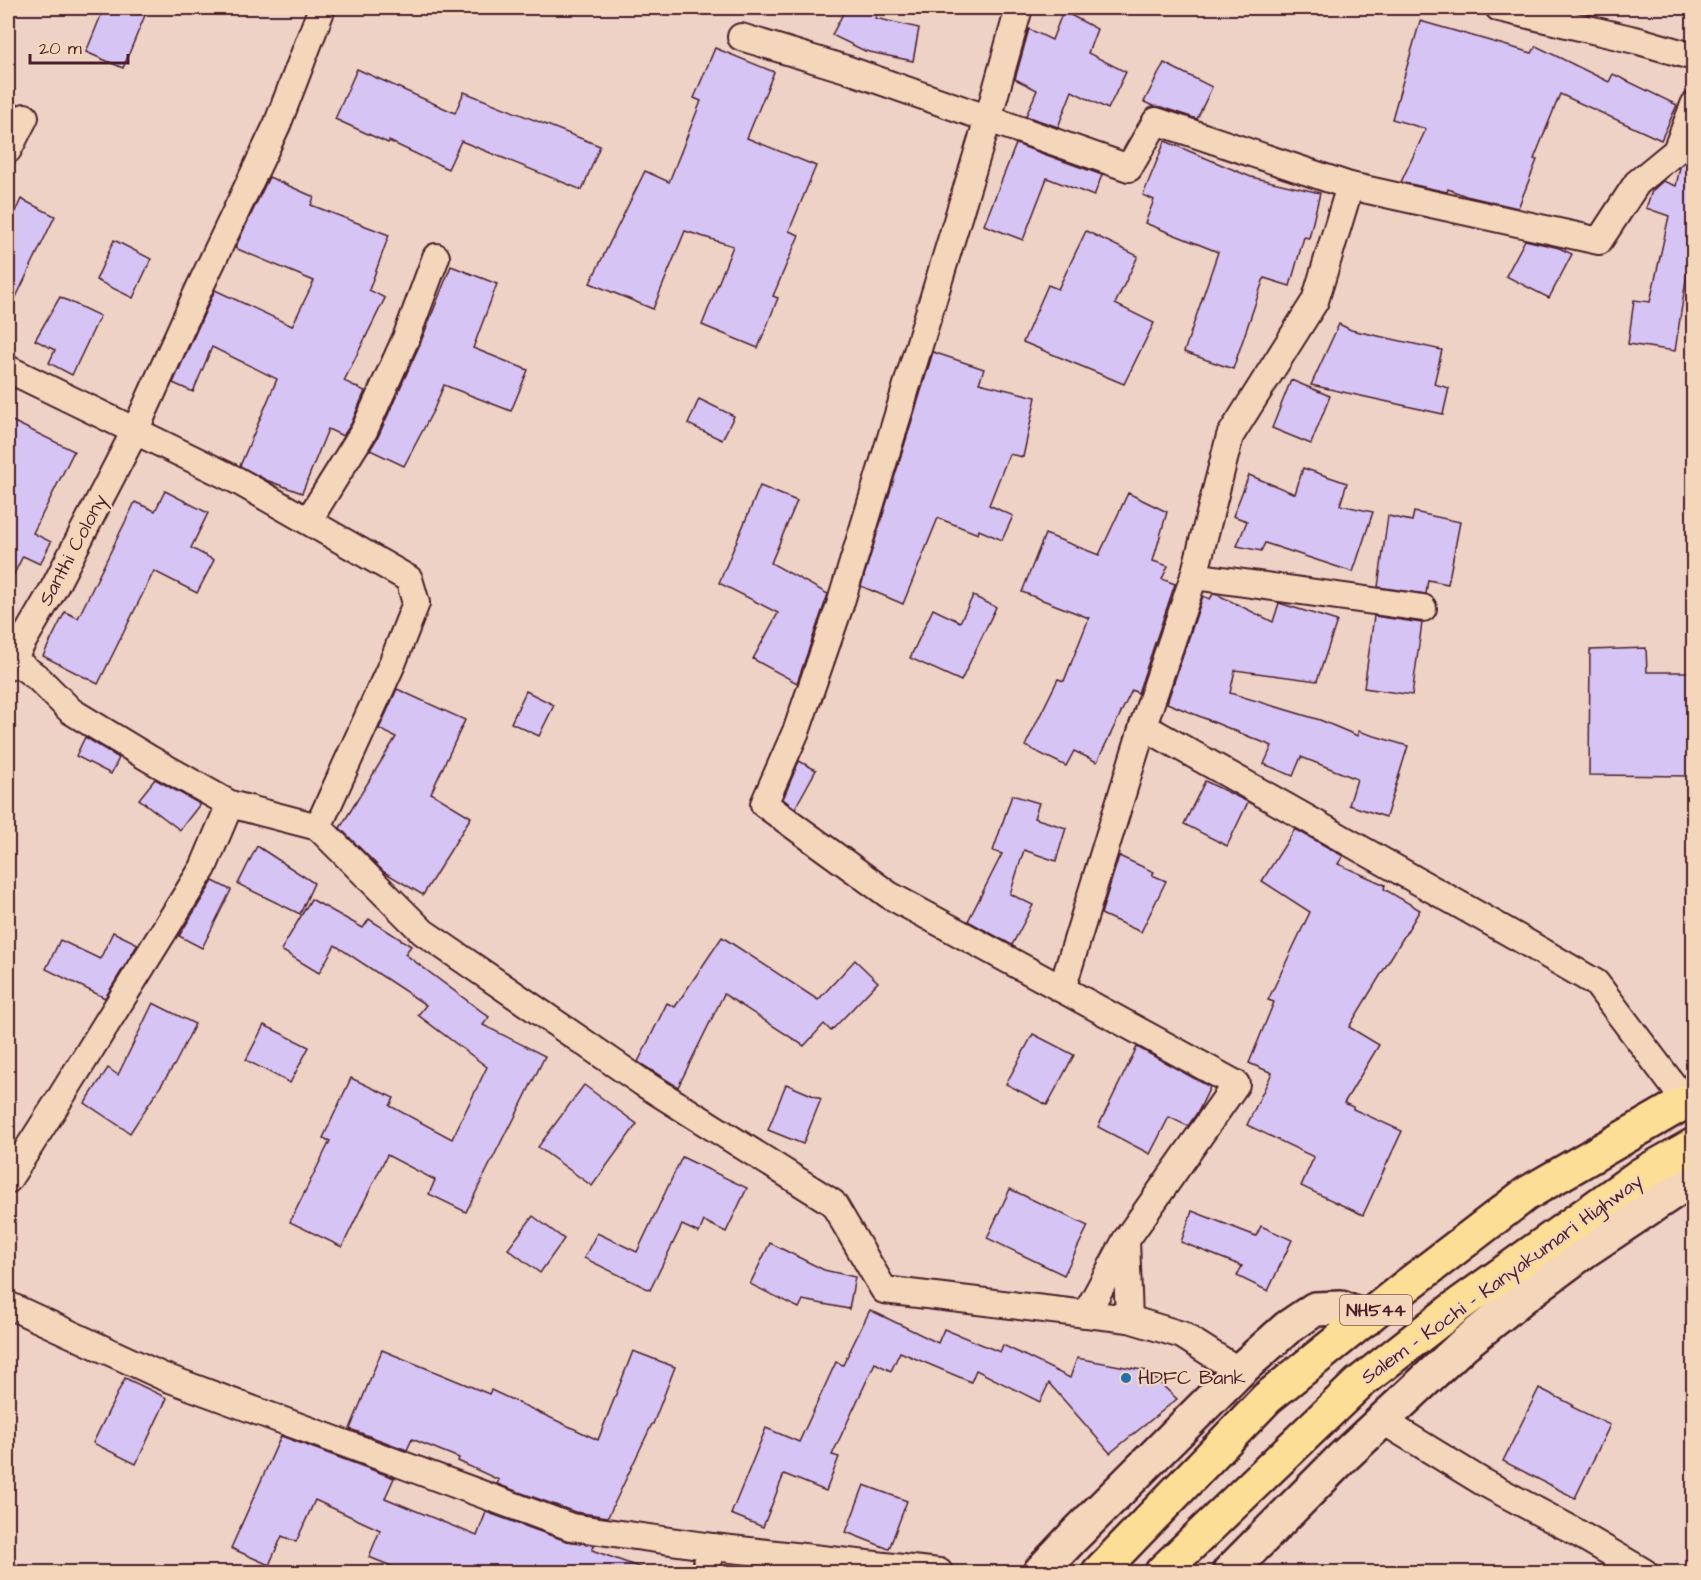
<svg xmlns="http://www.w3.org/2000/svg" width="1701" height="1580" font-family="'Architects Daughter',sans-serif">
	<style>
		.building { fill: #d6c4f5; stroke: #4a1f2b; stroke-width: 1.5 }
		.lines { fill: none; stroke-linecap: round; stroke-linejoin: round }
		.minor-casing { stroke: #4a1f2b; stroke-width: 30 }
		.tertiary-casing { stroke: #4a1f2b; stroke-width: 38 }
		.trunk-casing { stroke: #4a1f2b; stroke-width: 38 }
		.minor { stroke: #f4d6ba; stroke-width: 26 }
		.tertiary { stroke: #f4d6ba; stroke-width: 33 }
		.trunk { stroke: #fdde96; stroke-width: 33 }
		.poi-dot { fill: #1f6fb2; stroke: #f4d6ba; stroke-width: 2 }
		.labels { text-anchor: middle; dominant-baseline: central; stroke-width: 4.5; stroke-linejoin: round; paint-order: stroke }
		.shield { fill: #f4d6ba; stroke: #7d5656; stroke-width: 1.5 }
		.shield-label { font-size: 18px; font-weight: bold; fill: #4a1f2b }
		.street-label { font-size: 20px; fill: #4a1f2b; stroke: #f4d6ba }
		.poi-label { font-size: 20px; fill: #4a1f2b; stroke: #f4d6ba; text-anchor: start }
	</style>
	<rect width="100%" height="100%" fill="#eed2c6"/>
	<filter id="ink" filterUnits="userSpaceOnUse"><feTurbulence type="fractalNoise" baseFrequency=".0167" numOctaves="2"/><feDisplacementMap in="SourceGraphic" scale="12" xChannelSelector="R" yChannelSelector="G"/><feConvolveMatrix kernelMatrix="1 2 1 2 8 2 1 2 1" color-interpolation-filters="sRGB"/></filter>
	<g filter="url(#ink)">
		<g class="building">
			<path d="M104,8H148L123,68L86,52Z"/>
			<path d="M846,8H880L875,18L919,28L913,61L865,51L832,35Z"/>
			<path d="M1063,11L1097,29L1088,53L1126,72L1108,109L1072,91L1058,127L1026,116L1037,90L1015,79L1029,29L1052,40Z"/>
			<path d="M1420,21L1532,53L1536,46L1609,82L1613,74L1677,105L1661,140L1560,94L1534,159L1537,160L1518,208L1466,196L1448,189L1447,192L1401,182L1426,129L1392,119Z"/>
			<path d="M715,48L774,72L747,138L816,166L789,231L799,235L773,296L778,298L758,348L702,325L733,246L685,231L653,309L590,283L645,171L669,182L701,101L694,98Z"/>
			<path d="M1164,63L1212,87L1197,119L1161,107L1153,106L1144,102Z"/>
			<path d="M357,69L455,113L464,92L600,146L582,190L461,141L448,169L389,141L388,143L335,119Z"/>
			<path d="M1165,141L1251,177L1320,193L1309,238L1304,237L1290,286L1264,278L1233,369L1184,352L1218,252L1145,223L1154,200L1143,195Z"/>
			<path d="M1016,144L1102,175L1094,196L1047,178L1023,240L984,225Z"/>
			<path d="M1690,156H1694V274L1687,273L1675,351L1628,344L1634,300L1650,302L1669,216L1646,208L1652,191L1663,181L1676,186L1680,167Z"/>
			<path d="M269,177L314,197L311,205L389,235L369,290L385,298L344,381L365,391L351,424L343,436L328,429L302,493L266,480L240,466L277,379L212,347L193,392L173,383L215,290L292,326L314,281L235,248Z"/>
			<path d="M21,199L55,216L8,314V228Z"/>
			<path d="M1086,231L1138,256L1115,304L1154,323L1124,384L1023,342L1048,285L1058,289Z"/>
			<path d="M114,240L151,259L133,298L96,280Z"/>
			<path d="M1525,240L1559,248L1572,254L1549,298L1506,276Z"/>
			<path d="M451,266L497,284L473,348L528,370L511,411L444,385L434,409L404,466L370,450L378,437L420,344Z"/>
			<path d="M60,297L100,316L72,375L49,363L55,350L35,340Z"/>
			<path d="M1339,324L1351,330L1442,350L1434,384L1449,388L1443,414L1311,385Z"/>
			<path d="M933,352L984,369L979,383L1036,397L1023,457L1009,454L989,505L1013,516L1002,540L979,530L978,534L938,518L903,604L861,586Z"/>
			<path d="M1291,380L1330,396L1311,444L1272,428Z"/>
			<path d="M699,399L734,416L722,440L688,424Z"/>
			<path d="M8,419L74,451L33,533L51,542L40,564L23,556L8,586Z"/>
			<path d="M1303,468L1347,483L1340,505L1373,512L1353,572L1265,543L1261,551L1237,546L1247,521L1233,516L1249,475L1295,494Z"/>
			<path d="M760,486L797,501L771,563L828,594L797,683L753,659L778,613L719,583Z"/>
			<path d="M165,491L208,513L191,548L214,560L197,593L154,571L98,684L43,656L65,612L78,618L135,502L155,511Z"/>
			<path d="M1128,493L1167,512L1153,561L1168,566L1162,579L1175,584L1138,693L1132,690L1097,762L1074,751L1066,766L1025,746L1058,679L1064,681L1089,618L1022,592L1045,534L1099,555Z"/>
			<path d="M1414,512L1460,522L1448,584L1428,580L1426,594L1378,587L1388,516L1412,521Z"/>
			<path d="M1213,594L1218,595L1273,622L1279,603L1337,621L1317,681L1235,670L1230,693L1320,720L1358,736V731L1408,746L1386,817L1349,805L1357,779L1301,757L1293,776L1264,764L1272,746L1167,703L1203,596L1210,599Z"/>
			<path d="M973,596L996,607L961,681L910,658L933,609L960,622Z"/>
			<path d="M1374,616L1422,623L1412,695L1364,688Z"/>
			<path d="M1646,648L1647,672H1692L1694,776L1589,775L1590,650Z"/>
			<path d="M397,689L465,720L431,793L471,817L423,895L384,872L340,828L396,737L379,729Z"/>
			<path d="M526,691L554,705L539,736L511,723Z"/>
			<path d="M85,737L119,758L111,774L76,756Z"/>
			<path d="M799,761L816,770L795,808L783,799Z"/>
			<path d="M155,779L200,804L180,830L139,799Z"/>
			<path d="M1205,781L1248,802L1227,846L1184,824Z"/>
			<path d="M1012,795L1039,803L1034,818L1066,828L1056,861L1024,850L1010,894L1033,905L1012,945L968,921L1002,854L993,851Z"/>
			<path d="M1295,829L1343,856L1338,864L1385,885L1384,889L1420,910L1349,1027L1379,1045L1344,1103L1353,1107V1109L1402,1131L1363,1215L1301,1186L1314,1157L1247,1125L1272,1073L1249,1063L1274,1002L1268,1000L1310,912L1262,881Z"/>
			<path d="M257,846L314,883L300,914L238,884Z"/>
			<path d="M1119,856L1154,872L1152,875L1166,881L1141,932L1101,914Z"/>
			<path d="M213,881L231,890L202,948L179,936Z"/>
			<path d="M311,899L363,928L369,919L411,946L405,954L489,1017L483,1025L545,1056L510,1127L509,1126L466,1212L429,1194L435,1180L387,1155L342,1247L290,1222L330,1141L323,1138L351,1078L394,1098L390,1106L452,1139L487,1067L418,1015L426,1005L335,945L319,973L281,950Z"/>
			<path d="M113,932L138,944L105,998L46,969L60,940L100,959Z"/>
			<path d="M722,937L818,1000L855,960L878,982L831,1031L824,1024L804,1046L724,994L678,1087L638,1062L667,1003L675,1007Z"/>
			<path d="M153,1003L195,1024L175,1064L130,1133L85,1103L108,1068L118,1075Z"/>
			<path d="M264,1025L309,1047L290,1083L246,1060Z"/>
			<path d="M1033,1034L1074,1055L1047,1105L1006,1084Z"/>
			<path d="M1137,1047L1210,1087L1199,1110L1188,1126L1169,1117L1150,1154L1098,1127Z"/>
			<path d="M786,1084L821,1099L803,1144L768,1130Z"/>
			<path d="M584,1085L637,1124L592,1186L538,1147Z"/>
			<path d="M682,1157L747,1188L726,1232L704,1221L699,1233L682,1225L650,1290L584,1258L597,1233L637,1252Z"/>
			<path d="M1010,1189L1088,1226L1064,1275L987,1238Z"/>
			<path d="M1192,1211L1256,1236L1261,1226L1292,1240L1268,1291L1237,1276L1242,1266L1181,1242Z"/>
			<path d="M533,1216L564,1239L540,1273L508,1249Z"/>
			<path d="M770,1243L824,1270L855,1277L849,1309L803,1300L799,1308L750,1284Z"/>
			<path d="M870,1310L938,1343L944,1329L1000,1352L1003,1345L1070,1378L1077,1358L1147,1371L1177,1399L1110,1453L1049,1383L1040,1402L976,1370L971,1382L900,1352L891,1371L875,1363L832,1455L839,1457L826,1491L784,1474L763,1527L731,1514L766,1428L799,1442L836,1362L843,1365Z"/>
			<path d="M382,1350L489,1394L491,1390L598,1440L633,1351L675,1367L653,1424H652L608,1517L575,1512L497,1484L499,1480L458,1461L459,1458L412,1439L407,1450L350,1429Z"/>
			<path d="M125,1378L167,1398L136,1464L93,1443Z"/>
			<path d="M1539,1388L1573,1405L1572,1407L1610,1425L1575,1498L1503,1461Z"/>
			<path d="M281,1436L394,1478L385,1498L477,1536L486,1512L566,1541L595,1545L592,1550L644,1569V1572H406L369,1557L380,1530L315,1500L296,1542L282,1536L269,1565L231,1548Z"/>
			<path d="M864,1485L907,1501L889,1549L846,1532Z"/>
		</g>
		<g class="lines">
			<defs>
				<g id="minor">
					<path d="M1019,8L988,119L840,605L797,729L764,804L889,895L1062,989"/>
					<path d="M1499,8L1639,41L1694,57"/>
					<path d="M741,37L846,69L1129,168L1156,121L1350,186L1315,301L1230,436L1194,576L1143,726L1517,937L1596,983L1685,1101"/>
					<path d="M8,150L25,117"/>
					<path d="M1350,186L1599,241L1637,183L1676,151L1694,105"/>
					<path d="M8,369L238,481L409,579L416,603L392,664L318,827L423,932L643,1083L833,1203L884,1290L1129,1319L1126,1240L1236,1084L1062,989L1143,726"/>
					<path d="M308,521L364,431L406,338L436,257"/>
					<path d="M1194,576L1423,608"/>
					<path d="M12,659L38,678L71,711L150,759L230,804L318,827"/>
					<path d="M8,667L54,588L135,431L199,289L277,125L322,8"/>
					<path d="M8,1180L59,1100L203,868L230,804"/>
					<path d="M8,1305L162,1376L571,1527L713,1547L939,1572"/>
					<path d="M1086,1314L1126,1240"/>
					<path d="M1129,1319L1182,1335L1239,1371"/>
					<path d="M1383,1421L1481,1481L1567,1527L1644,1572"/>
					<path d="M704,1572L713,1547"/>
				</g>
				<g id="tertiary">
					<path d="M1040,1572L1073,1537L1239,1371L1287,1328L1315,1309L1341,1308L1366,1319"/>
					<path d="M1229,1572L1342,1458L1463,1345L1524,1296L1586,1250L1694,1178"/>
				</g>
				<g id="trunk">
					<path d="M1099,1572L1267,1398L1405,1287L1526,1194L1694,1097"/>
					<path d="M1162,1572L1358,1384L1460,1304L1642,1174L1694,1145"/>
				</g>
			</defs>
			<use href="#minor" class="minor-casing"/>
			<use href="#tertiary" class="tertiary-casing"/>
			<use href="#trunk" class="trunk-casing"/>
			<use href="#minor" class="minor"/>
			<use href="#tertiary" class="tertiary"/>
			<use href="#trunk" class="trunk"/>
		</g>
	</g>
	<circle class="poi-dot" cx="1126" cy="1378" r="6"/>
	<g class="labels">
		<rect class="shield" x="1340" y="1295" width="72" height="30" rx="4.5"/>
		<g class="shield-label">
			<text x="1376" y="1310">NH544</text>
		</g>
		<g class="street-label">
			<text transform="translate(73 550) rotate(-62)">Santhi Colony</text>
			<text transform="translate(1502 1279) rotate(-36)">Salem - Kochi - Kanyakumari Highway</text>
		</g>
		<g class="poi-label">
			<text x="1138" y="1378">HDFC Bank</text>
		</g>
	</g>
	<rect width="1701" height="1580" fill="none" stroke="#f4d6ba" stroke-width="30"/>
	<rect x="15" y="15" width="1671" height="1550" fill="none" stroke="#4a1f2b" stroke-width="2" filter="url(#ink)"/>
	<path d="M30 54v9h98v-9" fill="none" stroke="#4a1f2b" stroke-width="3"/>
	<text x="39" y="54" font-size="18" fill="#4a1f2b" stroke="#f4d6ba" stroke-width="4.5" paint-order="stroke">20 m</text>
</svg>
